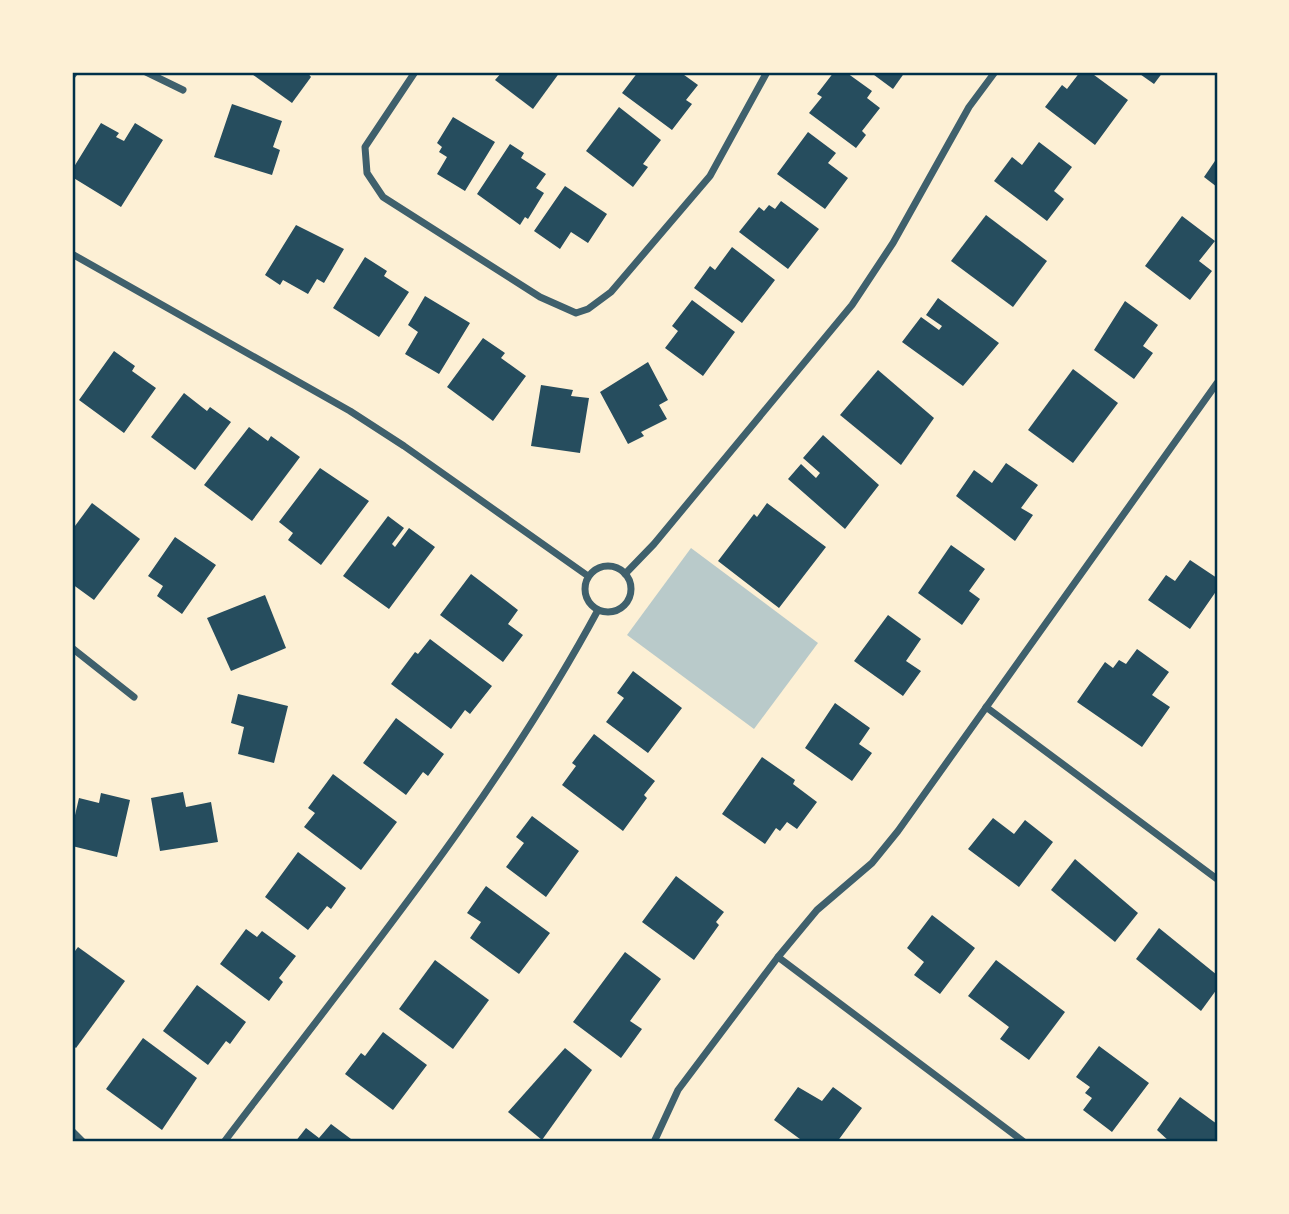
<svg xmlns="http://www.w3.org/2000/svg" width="1289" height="1214" font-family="Ubuntu,sans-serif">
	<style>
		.green { fill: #b9caca }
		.building { fill: #264d5e }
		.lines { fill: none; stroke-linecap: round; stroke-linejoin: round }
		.minor { stroke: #3f606c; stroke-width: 7 }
		.neatline { fill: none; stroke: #003049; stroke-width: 2.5 }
	</style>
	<rect width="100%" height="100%" fill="#fdf0d5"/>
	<path class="green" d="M691,548L818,643L754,729L627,635Z"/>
	<g class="building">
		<path d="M249,72H307L311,77L292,103Z"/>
		<path d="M502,72H560L533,109L495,80Z"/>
		<path d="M638,72H680L698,85L686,100L692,104L672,130L622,93Z"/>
		<path d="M834,72L847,73L872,91L867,98L880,108L862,131L866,135L856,148L809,113L822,97L817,94Z"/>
		<path d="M870,72H905L893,89Z"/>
		<path d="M1080,72H1090L1128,100L1095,145L1045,107L1062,85L1067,89Z"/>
		<path d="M1137,72H1163L1154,84Z"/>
		<path d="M232,104L282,121L273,147L280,150L272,175L214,157Z"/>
		<path d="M619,107L661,140L643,164L648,167L633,187L586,151Z"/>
		<path d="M453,117L495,142L465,191L437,174L447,157L439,152L442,147L437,143Z"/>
		<path d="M101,123L119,133L116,137L124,141L135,123L163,140L121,207L72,177V170Z"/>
		<path d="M808,132L836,153L828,163L848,178L825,209L777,174Z"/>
		<path d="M1039,142L1072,167L1054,191L1064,199L1047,221L994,181L1012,157L1022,165Z"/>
		<path d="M510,144L524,153L521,158L546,174L536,188L544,193L528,219L525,217L520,225L477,194Z"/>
		<path d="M1217,158V187L1204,177Z"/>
		<path d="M565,186L607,214L588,243L571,232L560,249L534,231Z"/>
		<path d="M781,201L819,229L788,269L739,232L759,207L764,211L769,205L775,209Z"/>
		<path d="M986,215L1047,261L1013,307L951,261Z"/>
		<path d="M1182,216L1215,241L1199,261L1212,271L1190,300L1145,266Z"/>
		<path d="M296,225L344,249L324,283L317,279L308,294L283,280L280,285L265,275Z"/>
		<path d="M732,247L775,280L742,323L694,288L710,266L715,270Z"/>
		<path d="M365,257L387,271L384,276L409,292L379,337L333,308Z"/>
		<path d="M425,296L470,323L439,374L405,354L418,332L408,325Z"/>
		<path d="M938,298L999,343L963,386L902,342L921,317L939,330L942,326L926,315Z"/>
		<path d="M692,300L735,332L703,376L665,348L678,331L672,326Z"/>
		<path d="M1125,301L1158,325L1143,346L1153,353L1134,379L1094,350Z"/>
		<path d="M483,338L505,353L501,358L526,376L493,421L447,387Z"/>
		<path d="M114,351L135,366L132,371L156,388L124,433L79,400Z"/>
		<path d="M648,362L668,400L659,405L667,419L641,432L644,436L628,444L600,392Z"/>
		<path d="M1073,369L1118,403L1073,463L1028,430Z"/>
		<path d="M878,370L934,418L901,465L840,415Z"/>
		<path d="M541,385L573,390L571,396L589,398L580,453L531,446Z"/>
		<path d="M184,393L207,411L210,407L231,422L195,470L151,437Z"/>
		<path d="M249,427L268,441L271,436L300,457L252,521L204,485Z"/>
		<path d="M823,435L879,485L845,529L788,479L801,464L816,478L820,473L803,458Z"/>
		<path d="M1006,463L1038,485L1021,508L1033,515L1015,541L956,496L974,470L992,483Z"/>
		<path d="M320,468L369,501L321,565L288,540L293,533L279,522Z"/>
		<path d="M92,503L140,539L94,600L72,584V530Z"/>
		<path d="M767,503L826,547L779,608L718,561L754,514L757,517Z"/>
		<path d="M388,516L404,528L392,544L395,547L409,528L435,547L389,609L343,576Z"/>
		<path d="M175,537L216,565L182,614L157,596L163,586L148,576Z"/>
		<path d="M951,545L985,569L969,591L980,599L962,625L918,593Z"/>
		<path d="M1190,560L1217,578V590L1190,629L1148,600L1166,575L1175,581Z"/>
		<path d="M471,574L518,610L508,624L523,635L503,662L440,615Z"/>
		<path d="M265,595L286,648L231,671L207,618Z"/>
		<path d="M888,615L921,639L906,661L921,671L903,696L854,661Z"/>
		<path d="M430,639L492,686L470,714L465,710L451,729L391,684L415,652L418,654Z"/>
		<path d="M1137,649L1169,672L1152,695L1170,707L1142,747L1077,702L1105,662L1113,668L1119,660L1126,664Z"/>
		<path d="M633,671L682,708L648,753L606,722L624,698L617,693Z"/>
		<path d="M238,694L288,706L274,763L238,754L244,727L231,723Z"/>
		<path d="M835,703L870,728L859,744L872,753L852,781L805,748Z"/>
		<path d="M396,718L444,754L428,776L423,772L406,795L363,763Z"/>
		<path d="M594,734L655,781L644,795L647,798L623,831L562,785L576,766L572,763Z"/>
		<path d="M762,757L795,780L793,784L817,802L797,829L787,822L780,831L776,828L765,844L722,814Z"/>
		<path d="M333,774L397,822L361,870L304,827L315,813L308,808Z"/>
		<path d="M183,792L186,807L211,802L218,842L160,851L151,798Z"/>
		<path d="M101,793L130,800L117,857L72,846V828L79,798L99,803Z"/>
		<path d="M532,816L579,851L546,897L506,867L524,843L516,837Z"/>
		<path d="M993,818L1014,834L1025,820L1053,842L1019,887L968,849Z"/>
		<path d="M298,852L346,888L331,909L327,906L308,930L265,897Z"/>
		<path d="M1075,859L1138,913L1115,942L1051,890Z"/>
		<path d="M676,876L724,912L716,922L719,925L694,960L642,922Z"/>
		<path d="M486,886L550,933L519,974L470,938L481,922L467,913Z"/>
		<path d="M932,915L975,948L940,994L914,975L924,962L907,948Z"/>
		<path d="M1159,928L1217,975V989L1201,1011L1136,959Z"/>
		<path d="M246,929L257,937L262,931L296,956L279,978L283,982L269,1001L220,964Z"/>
		<path d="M78,947L125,981L76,1048L72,1045V955Z"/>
		<path d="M625,952L661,979L630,1021L642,1029L621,1058L573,1022Z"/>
		<path d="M435,960L489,1000L453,1049L399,1009Z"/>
		<path d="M996,960L1065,1012L1029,1060L1000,1039L1009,1027L968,996Z"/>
		<path d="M197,985L246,1022L230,1044L226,1041L208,1065L163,1031Z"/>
		<path d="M383,1032L427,1065L393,1110L345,1074L361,1053L365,1056Z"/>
		<path d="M143,1038L197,1078L162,1130L106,1089Z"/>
		<path d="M1099,1046L1149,1083L1112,1132L1083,1110L1092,1098L1085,1093L1090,1087L1076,1077Z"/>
		<path d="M565,1048L592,1070L542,1140L508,1112Z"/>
		<path d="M798,1087L822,1101L833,1087L862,1108L837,1142H804L774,1120Z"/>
		<path d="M1180,1097L1217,1124V1142H1170L1157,1130Z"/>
		<path d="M331,1124L355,1142H295L306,1128L319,1138Z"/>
	</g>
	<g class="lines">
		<g class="minor">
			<path d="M146,72L183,90"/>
			<path d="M415,72L365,147L367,173L383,197L540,297L576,313L588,309L611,292L710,176L767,72"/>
			<path d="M72,76L75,72"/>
			<path d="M72,254L350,411L404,446L588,576"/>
			<circle cx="608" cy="589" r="23"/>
			<path d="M625,574L654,544L852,305L893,243L969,107L995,72"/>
			<path d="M72,648L134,697"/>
			<path d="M986,707L1217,879"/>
			<path d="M778,957L1024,1142"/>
			<path d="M72,1131L83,1142"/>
			<path d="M224,1142C354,970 495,801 598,610"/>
			<path d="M654,1142L678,1090L778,957L817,910L872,863L898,831L1217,383"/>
		</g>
	</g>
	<rect width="1289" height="1214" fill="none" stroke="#fdf0d5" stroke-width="147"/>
	<rect x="74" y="74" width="1142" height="1066" class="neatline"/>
</svg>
